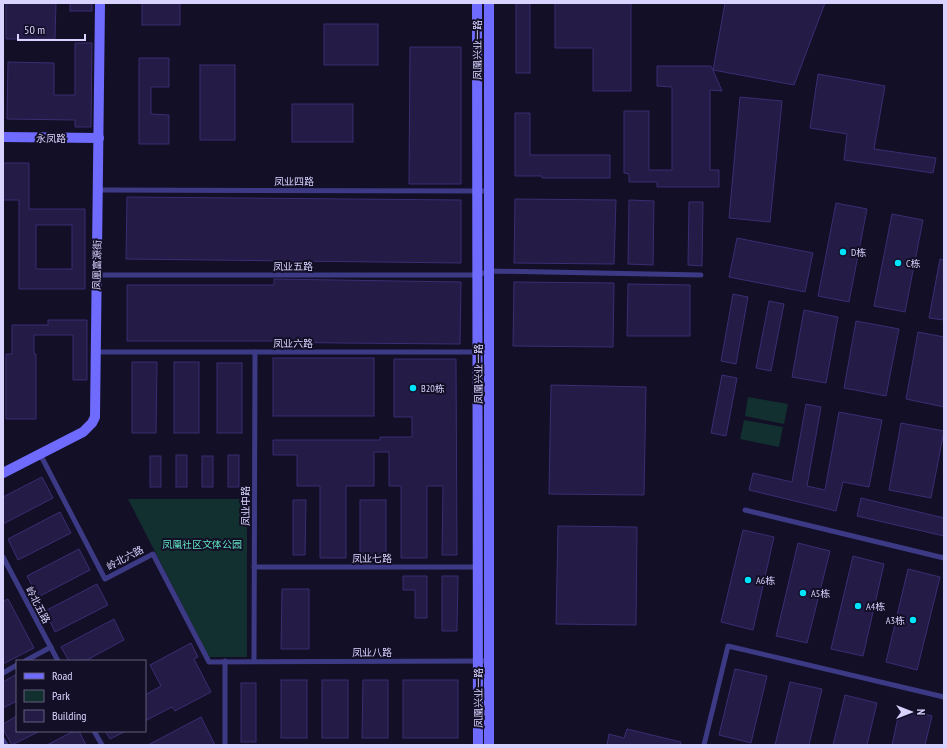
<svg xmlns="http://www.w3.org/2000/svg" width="947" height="748" font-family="'PT Sans Narrow','Noto Sans SC',sans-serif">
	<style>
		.green { fill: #12302f }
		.building { fill: #241b47; stroke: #3b2d73; fill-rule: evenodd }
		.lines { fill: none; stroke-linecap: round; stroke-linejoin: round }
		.lane { stroke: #3d3a85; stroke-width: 5 }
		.secondary { stroke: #6f6bff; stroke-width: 10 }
		.poi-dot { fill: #00e5ff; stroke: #130f26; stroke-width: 1.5 }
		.labels { text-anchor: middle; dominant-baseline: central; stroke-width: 4; stroke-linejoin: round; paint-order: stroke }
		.street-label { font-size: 10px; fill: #d9d4ff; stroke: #130f26 }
		.poi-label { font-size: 10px; fill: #d9d4ff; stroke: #130f26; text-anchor: start }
		.park-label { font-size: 10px; fill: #5fe0c0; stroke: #130f26 }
	</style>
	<rect width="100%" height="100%" fill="#130f26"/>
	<g class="green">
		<path d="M748,397L788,404L784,424L745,416Z"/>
		<path d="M744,420L783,427L779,447L740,439Z"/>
		<path d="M128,499H247V657H209Z"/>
	</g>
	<g class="building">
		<path d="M6,3H56L55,39H6Z"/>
		<rect x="70" y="3" width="22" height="8"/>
		<rect x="142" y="3" width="38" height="22"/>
		<rect x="516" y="3" width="14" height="70"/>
		<path d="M555,3H631V91H593V48H555Z"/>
		<path d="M725,3H825L794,85L713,70L722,91L710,90V170H719V187H657V182H629V174L624,173V111H649V170H672V87L657,86V66H711L713,70Z"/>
		<rect x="324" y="24" width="54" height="41"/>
		<path d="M75,43H92L91,127H75V120L7,119L8,62L54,63V95H75Z"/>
		<path d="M410,47H461V184H409Z"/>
		<path d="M139,58H169V87H151V114L169,115V144H139Z"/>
		<rect x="200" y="65" width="35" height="75"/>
		<path d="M818,74L885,86L874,149L936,158L933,173L844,160L847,134L810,128Z"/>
		<path d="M740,97L782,101L770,222L729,218Z"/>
		<rect x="292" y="104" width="61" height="38"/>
		<path d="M515,113H530V155H610V178H542V176H515Z"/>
		<path d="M3,163H29V209H85V289H19V200H3ZM36,225H72V269H36Z"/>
		<path d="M127,197L461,200V263L126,259Z"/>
		<path d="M515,199L616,200L614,264L514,263Z"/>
		<path d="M629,200L654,201L653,265L628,264Z"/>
		<path d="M689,202H703L702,266L688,265Z"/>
		<path d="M836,203L867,209L849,302L818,296Z"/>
		<path d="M892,214L923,220L905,312L874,306Z"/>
		<path d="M737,238L813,253L805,292L729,277Z"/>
		<path d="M940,259L944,260V320L929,318Z"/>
		<path d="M274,279L461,282L460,344L339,343L274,342V341H127V285H274Z"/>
		<path d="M514,282L614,283L613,347L513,346Z"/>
		<path d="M628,284L690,285V336H627Z"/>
		<path d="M733,294L748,297L736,364L721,361Z"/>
		<path d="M769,301L784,304L771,371L756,368Z"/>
		<path d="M804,310L838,317L826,383L792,377Z"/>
		<path d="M48,320H87V380H73V335H34V354H36V419H6V354H12V325H48Z"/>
		<path d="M856,321L899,329L886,396L844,388Z"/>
		<path d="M918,332L944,337V407L906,399Z"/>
		<rect x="273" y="358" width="101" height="58"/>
		<path d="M394,359H456L457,555H442L443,486H427V558H401V486H389V452H374V486H346V558H320V486H297V455H273V440H380V437H412V417H394Z"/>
		<path d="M132,362H157L156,433H132Z"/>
		<rect x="174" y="362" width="25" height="71"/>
		<rect x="217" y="363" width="25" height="70"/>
		<path d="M722,375L737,378L726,436L711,433Z"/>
		<path d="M551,385L646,387L644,495L549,494Z"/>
		<path d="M806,404L821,407L807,486L825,490L839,412L882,420L869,487L843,482L836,511L749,490L753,473L792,482Z"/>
		<path d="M901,423L944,431L931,498L889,490Z"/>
		<rect x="176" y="455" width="11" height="32"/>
		<rect x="228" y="455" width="11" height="32"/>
		<rect x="150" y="456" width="11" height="31"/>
		<rect x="202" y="456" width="11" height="31"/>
		<path d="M42,477L53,498L3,524V497Z"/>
		<path d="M861,498L944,518V536L857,516Z"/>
		<path d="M293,500H306L305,555H293Z"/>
		<rect x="360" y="500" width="26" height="58"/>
		<path d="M60,512L71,533L18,560L8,539Z"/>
		<path d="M558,526L637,527L636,625L556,624Z"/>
		<path d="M743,530L774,537L753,630L721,622Z"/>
		<path d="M798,543L830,551L807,643L776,636Z"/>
		<path d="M79,549L90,570L38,597L27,576Z"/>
		<path d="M853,556L884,564L863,656L831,649Z"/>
		<path d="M908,569L940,577L917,670L886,662Z"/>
		<path d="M403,576H427V618H415V590H403Z"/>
		<path d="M442,576H458L457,631H442Z"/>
		<path d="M97,584L108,605L55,632L45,611Z"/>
		<path d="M282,589H309V649H281Z"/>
		<path d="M8,599L34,648L3,664V601Z"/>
		<path d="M114,619L124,640L85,661H69L61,647Z"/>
		<path d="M191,643L198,657L194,659L211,692L175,711L172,707L145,721V695L161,686L150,665Z"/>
		<path d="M735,669L767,676L751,743L719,735Z"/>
		<path d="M17,674V701L3,708V682Z"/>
		<rect x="281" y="680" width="26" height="58"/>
		<rect x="322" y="680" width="26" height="58"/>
		<path d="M363,680H388V738H362Z"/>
		<rect x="403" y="680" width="55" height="58"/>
		<path d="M790,682L822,689L809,745H775Z"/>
		<rect x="241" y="683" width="15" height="59"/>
		<path d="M845,695L877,703L867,745H833Z"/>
		<path d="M900,708L932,716L925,745H892Z"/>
		<path d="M17,716V731H40L12,745L3,729V724Z"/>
		<path d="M201,717L215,745H148Z"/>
		<path d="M627,729L681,742L680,745H607L609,734L624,738Z"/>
		<path d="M74,731H79L86,745H47Z"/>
		<path d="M105,731H126L110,739Z"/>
	</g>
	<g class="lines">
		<g class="lane">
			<path d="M98,190L489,191"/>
			<path d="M97,275H478L489,271L701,275"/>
			<path d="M96,352H489"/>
			<path d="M40,454L105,579L153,554L209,662L489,661"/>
			<path d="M745,510L944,558"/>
			<path d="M3,557L58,661"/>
			<path d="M254,567H479"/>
			<path d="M25,661L51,647"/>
			<path d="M225,661V745"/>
			<path d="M254,661L255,352"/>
			<path d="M3,673L17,665"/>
			<path d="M94,731L102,745"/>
			<path d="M3,740L6,745"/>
			<path d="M704,745L728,646L944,697"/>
		</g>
		<g class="secondary">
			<path d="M477,3L478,745"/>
			<path d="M489,3V745"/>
			<path d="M3,137L99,138"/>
			<path d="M3,473L83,432L92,423L95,417L100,3"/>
		</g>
	</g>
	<g class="poi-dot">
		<circle cx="843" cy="252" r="4"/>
		<circle cx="898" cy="263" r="4"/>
		<circle cx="413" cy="388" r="4"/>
		<circle cx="748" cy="580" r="4"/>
		<circle cx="803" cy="593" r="4"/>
		<circle cx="858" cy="606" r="4"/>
		<circle cx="913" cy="620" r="4"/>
	</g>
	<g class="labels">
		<g class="street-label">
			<text transform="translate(477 50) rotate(-90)">凤凰兴业一路</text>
			<text x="51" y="138">永凤路</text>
			<text x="294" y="181">凤业四路</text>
			<text transform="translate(97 265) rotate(-89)">凤凰富源街</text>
			<text x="293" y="266">凤业五路</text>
			<text x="293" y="343">凤业六路</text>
			<text transform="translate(478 374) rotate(-90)">凤凰兴业一路</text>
			<text transform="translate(245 506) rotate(-90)">凤业中路</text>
			<text transform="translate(125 558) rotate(-28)">岭北六路</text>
			<text x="372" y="558">凤业七路</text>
			<text transform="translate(38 605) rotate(62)">岭北五路</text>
			<text x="372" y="652">凤业八路</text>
			<text transform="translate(478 698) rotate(-90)">凤凰兴业一路</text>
		</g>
		<g class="poi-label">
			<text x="851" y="252">D栋</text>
			<text x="906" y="263">C栋</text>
			<text x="421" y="388">B20栋</text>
			<text x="756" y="580">A6栋</text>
			<text x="811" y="593">A5栋</text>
			<text x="866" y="606">A4栋</text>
			<text x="905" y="620" text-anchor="end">A3栋</text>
		</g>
		<g class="park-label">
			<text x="202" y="544">凤凰社区文体公园</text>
		</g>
	</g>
	<rect width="947" height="748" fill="none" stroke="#d9d4ff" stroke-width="8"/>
	<rect x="16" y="660" width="130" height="72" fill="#130f26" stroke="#625e7d"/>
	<rect x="24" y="673" width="20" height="6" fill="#6f6bff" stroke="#625e7d"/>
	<text x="52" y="680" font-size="12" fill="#d9d4ff">Road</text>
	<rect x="24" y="690" width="20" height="12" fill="#12302f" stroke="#625e7d"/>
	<text x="52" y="700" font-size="12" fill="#d9d4ff">Park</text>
	<rect x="24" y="710" width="20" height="12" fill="#241b47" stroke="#625e7d"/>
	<text x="52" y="720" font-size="12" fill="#d9d4ff">Building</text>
	<g transform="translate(911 712) rotate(90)" stroke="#130f26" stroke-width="3" paint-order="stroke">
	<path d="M0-3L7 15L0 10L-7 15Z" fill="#d9d4ff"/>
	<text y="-6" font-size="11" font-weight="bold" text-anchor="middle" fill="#d9d4ff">N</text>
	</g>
	<path d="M18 34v6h67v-6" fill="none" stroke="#d9d4ff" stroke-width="2"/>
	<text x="24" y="34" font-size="12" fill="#d9d4ff" stroke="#130f26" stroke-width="3" paint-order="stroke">50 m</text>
</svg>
